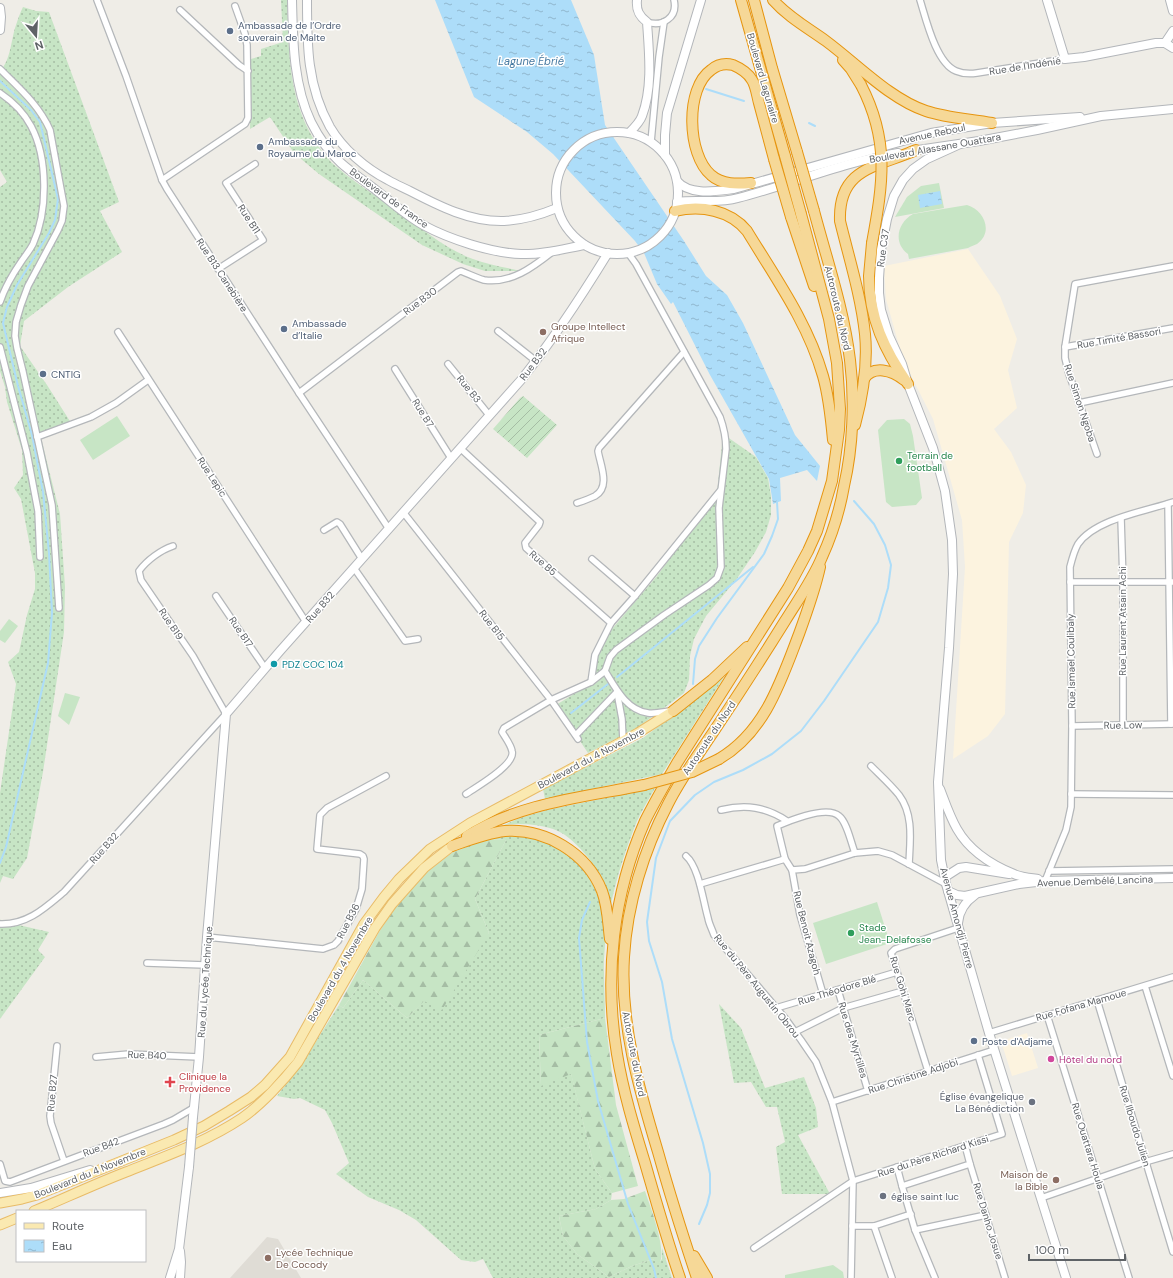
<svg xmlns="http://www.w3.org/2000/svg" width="1173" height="1278" font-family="'DM Sans',sans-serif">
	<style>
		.commercial { fill: #fcf3df }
		.education { fill: #dfdcd5 }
		.grass { fill: url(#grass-dots) }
		.forest { fill: url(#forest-firs) }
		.garden { fill: url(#garden-furrows) }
		.pitch { fill: #c7e5c5 }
		.water { fill: url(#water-ripples) }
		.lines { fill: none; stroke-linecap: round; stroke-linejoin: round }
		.stream { stroke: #adddf9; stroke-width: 2 }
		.street-casing { stroke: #b4b7ba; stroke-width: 8 }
		.secondary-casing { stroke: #b3b6ba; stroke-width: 10 }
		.primary-casing { stroke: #e8bb67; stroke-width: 11 }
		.highway-casing { stroke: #e69510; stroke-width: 12 }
		.street { stroke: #fff; stroke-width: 5.5 }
		.secondary { stroke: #fff; stroke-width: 8 }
		.primary { stroke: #fae9b1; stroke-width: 9 }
		.highway { stroke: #f6d897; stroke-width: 10 }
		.secondary-bridge-casing { stroke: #b3b6ba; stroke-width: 10; stroke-linecap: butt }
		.highway-bridge-casing { stroke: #e69510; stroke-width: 12; stroke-linecap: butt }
		.secondary-bridge { stroke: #fff; stroke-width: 8 }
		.highway-bridge { stroke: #f6d897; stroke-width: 10 }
		.service-dot { fill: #5c6f8a; stroke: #fff; stroke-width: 1.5 }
		.education-dot { fill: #8d6e63; stroke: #fff; stroke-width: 1.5 }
		.leisure-dot { fill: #2e9e5b; stroke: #fff; stroke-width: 1.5 }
		.culture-dot { fill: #0f9aa8; stroke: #fff; stroke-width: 1.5 }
		.hotel-dot { fill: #d1479c; stroke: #fff; stroke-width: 1.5 }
		.health-dot { fill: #e0444e; stroke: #fff; stroke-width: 1.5 }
		.worship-dot { fill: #6b7280; stroke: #fff; stroke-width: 1.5 }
		.labels { text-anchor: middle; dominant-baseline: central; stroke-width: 3; stroke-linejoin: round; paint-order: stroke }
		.service-label { font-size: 10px; fill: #4e5e75; stroke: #fff; text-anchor: start }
		.street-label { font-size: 10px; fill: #5e6266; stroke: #fff }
		.education-label { font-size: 10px; fill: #785e54; stroke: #fff; text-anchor: start }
		.leisure-label { font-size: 10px; fill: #27864d; stroke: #fff; text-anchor: start }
		.culture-label { font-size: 10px; fill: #0d838f; stroke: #fff; text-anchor: start }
		.hotel-label { font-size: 10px; fill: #b23c85; stroke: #fff; text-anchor: start }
		.health-label { font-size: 10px; fill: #be3a42; stroke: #fff; text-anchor: start }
		.worship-label { font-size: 10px; fill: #5b616d; stroke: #fff; text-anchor: end }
		.water-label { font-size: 11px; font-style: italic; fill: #477aa2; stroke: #fff }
	</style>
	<defs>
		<pattern id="grass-dots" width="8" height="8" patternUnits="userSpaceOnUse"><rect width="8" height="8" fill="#c7e5c5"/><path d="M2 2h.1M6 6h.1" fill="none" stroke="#a5bda4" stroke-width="1.8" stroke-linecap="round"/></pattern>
		<pattern id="forest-firs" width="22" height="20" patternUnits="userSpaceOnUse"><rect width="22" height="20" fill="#c7e5c5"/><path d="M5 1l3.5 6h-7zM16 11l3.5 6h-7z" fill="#a5bda4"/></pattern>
		<pattern id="garden-furrows" width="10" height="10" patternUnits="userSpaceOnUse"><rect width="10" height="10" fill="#c7e5c5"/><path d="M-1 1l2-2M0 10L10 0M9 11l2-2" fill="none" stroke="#a5bda4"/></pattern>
		<pattern id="water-ripples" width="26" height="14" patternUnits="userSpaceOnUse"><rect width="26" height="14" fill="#adddf9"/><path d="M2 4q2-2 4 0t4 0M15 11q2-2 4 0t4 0" fill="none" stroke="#90b7cd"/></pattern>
	</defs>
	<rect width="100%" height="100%" fill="#efede7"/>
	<g class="commercial">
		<path d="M968,249L1000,296L1017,339L1008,370L1017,408L994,429L1011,452L1026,485L1023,513L1009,542L1005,714L988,736L953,759L965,567L962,520L933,419L903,360L886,299L884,266Z"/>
		<path d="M1027,1033L1038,1068L1012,1076L1001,1041Z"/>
	</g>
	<path class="education" d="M267,1237L278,1239L301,1278H230Z"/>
	<g class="grass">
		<path d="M281,0H287C289,60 288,115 331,162C335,166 341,170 345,174C362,187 379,198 397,210C421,228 445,249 473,259C488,265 505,267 520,271H485L463,264L422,245L319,174L294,153L270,117L250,129L251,59L261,56V49L283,42Z"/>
		<path d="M23,7L36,11L49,12L119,202L100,211L122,252L68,287L24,321L20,346L47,385L73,426L41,438L60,514L65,587L64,632L43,772L27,858L13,879L3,876L0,883V793L16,684L8,662L19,652L27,615L35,589V573L21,499L14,488L23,475L22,450L7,402L5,387L0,371V187L7,182L0,170V71C11,60 11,39 16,25C18,19 20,13 23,7Z"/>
		<path d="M723,434L756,457L768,478L771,496V515L766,532L755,552L736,580L706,616L694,639L690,656L689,680L684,693L637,728L588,753L556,705L590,684L597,658L612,629L657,576L717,494Z"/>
		<path d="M724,677L662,774L545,799L543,789L643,738Z"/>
		<path d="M655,788C649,799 642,810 637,821C626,848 617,876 611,904C609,898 608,892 606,886C598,867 573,835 553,829C538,824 519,823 504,825L520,818L547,810Z"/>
		<path d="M518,835C528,837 538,838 547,842C585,857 603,894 605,932C606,946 603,959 604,972C604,988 605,1003 605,1018L539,1035L541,1085L571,1073L595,1169L612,1193L611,1200L596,1209L559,1216L563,1236L577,1254L609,1277L632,1266L653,1259L659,1263L662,1259V1248L672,1278H493L483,1259L475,1262L461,1260L416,1220L399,1210L368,1197L336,1174L349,1163L332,1123L325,1110L300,1098L294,1099L277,1096L301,1065L339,1005L343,1008L363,980L407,1018L489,933L475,899L506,840L488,839L489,837Z"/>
		<path d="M0,919L1,921L49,932L38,950L45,957L0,1019Z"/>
		<path d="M719,1004L741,1028L765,1088L804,1077L816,1108L818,1127L798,1135L830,1194H782L776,1147L785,1142L777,1107H766L751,1082L734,1083Z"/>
	</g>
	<g class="forest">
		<path d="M488,839L506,840L475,899L489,933L442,1010L424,1001L407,1018L363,980L343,1008L339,1005L379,932L395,908L427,872L453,852Z"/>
		<path d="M605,1018L616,1105L638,1186L612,1193L595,1169L571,1074L541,1086L539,1035Z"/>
		<path d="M645,1191C650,1206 668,1252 659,1264L653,1259L632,1266L609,1277L577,1254L563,1236L559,1216L596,1209L611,1200L624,1199Z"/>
	</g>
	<path class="garden" d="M523,396L557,425L527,458L493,429L520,398Z"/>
	<g class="pitch">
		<path d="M939,183L944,208L895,217L907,197L921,186Z"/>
		<path d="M967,205C984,210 994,232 977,244C975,245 971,246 968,248L909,259L908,254C893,243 897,223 913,214Z"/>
		<path d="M117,416L130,436L93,460L80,440Z"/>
		<path d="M904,419L910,424L913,436L922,498L916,505L892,507L886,502L878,430L887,420Z"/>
		<path d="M9,619L18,626L5,643L0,640V631Z"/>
		<path d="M65,693L80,697L69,725L58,716Z"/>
		<path d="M877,902L890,943L826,964L813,923Z"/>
		<path d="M833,1265L843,1272L844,1278H785V1275Z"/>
	</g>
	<g class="water">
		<path d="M435,0H571L594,55L605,125L684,241L706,276L727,295L743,323L795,435L820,466L817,481L807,470L780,478L781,501L773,504L769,479L710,375L673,302L671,304L657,284L644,253L635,241L553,154L527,132L474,97Z"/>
		<path d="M940,191L942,204L920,208L918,195Z"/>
	</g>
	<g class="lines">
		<g class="stream">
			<path d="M0,81L31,110L40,122L58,199L55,220L49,233L17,285L7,307L3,323L18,386L32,435L43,492L49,553L52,613L48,663L6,847L0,863"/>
			<path d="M706,89L744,101"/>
			<path d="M809,123L815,126"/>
			<path d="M617,677L753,567"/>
			<path d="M693,684L695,659L699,646L717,618L764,554L772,536L778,519L777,502"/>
			<path d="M571,713L608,684"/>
			<path d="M590,902L582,920L579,938L587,1042L598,1101L628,1204L654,1269L656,1278"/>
			<path d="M699,1224L707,1205L710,1193V1174L703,1143L672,1039L662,982L649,941L647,922L656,858L670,821L695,795L714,782L743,770L772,754L801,731L824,701L878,622L888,588L891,565L885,545L874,524L854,501"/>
		</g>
		<defs>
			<g id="street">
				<path d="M97,0L126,76L162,180L167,189L299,393L389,529"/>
				<path d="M920,0C926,19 936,63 956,71C963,74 970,74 977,73L1065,59"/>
				<path d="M180,10L239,65L248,71"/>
				<path d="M647,22C662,27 678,18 674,0"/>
				<path d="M0,69C19,88 39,105 50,130L64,206L62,221L58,230L28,286L21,305L16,322L15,336L17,348L23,372L52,505L59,608"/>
				<path d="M0,93C12,101 24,113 31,126C48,158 48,211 33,244C30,250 25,256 21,262C12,275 5,287 0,302"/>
				<path d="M651,142L659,57L664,22"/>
				<path d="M162,180L245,124L248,118L247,45L245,34L235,6"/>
				<path d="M628,253L636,264L720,417C724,428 726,437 726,449L719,508L721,567L717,578L709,585L664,615L616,650L610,657L605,671C615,687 626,710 648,713C655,714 663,712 670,711"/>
				<path d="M218,269L263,240L226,183L255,164"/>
				<path d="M498,331L536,361"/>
				<path d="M118,332L306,622"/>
				<path d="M0,347L27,453L38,511L40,557"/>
				<path d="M1065,347L1173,328"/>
				<path d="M448,364L489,415"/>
				<path d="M395,369L451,458"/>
				<path d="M299,393L458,272L461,271C469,274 476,278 484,280C511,284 533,267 552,252"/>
				<path d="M1079,403L1173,383"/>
				<path d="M37,437L91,417L116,403L148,380"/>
				<path d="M460,448L540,522L539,525L525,543L526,548L611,623"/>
				<path d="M1097,454L1069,374L1065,358V347L1075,284L1173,266"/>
				<path d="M577,503C583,501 589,499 595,496C611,487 600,464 598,451L599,448L684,352"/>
				<path d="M1168,504L1171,724"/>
				<path d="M403,512L551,700L578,739"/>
				<path d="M1121,518L1123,582V725"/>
				<path d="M324,530L337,522L340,524L362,559"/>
				<path d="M592,559L635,596"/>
				<path d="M354,568L405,641L418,639"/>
				<path d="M1070,582H1173"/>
				<path d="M216,596L265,668"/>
				<path d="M591,682L595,655L611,623L635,596L720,491"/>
				<path d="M617,692L622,719L623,741"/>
				<path d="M1072,726L1173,724"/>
				<path d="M576,735L617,692"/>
				<path d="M871,766C880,775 891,785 899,795C914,815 910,841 909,864"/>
				<path d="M466,794C476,787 516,765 512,751C511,745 505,737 502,732L504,728L551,700L591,682L605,671"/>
				<path d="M1071,794L1173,795"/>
				<path d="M721,810C746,804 766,807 787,821"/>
				<path d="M686,856C699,867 703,901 708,918C709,924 712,929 714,935L785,1018L801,1040L816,1062L832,1102L853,1181L851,1278"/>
				<path d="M785,859L777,826C791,820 827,805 839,816C847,822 851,843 855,853"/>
				<path d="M792,870L800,915L823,994"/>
				<path d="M1049,871L1173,869"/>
				<path d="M1045,881L1066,830L1071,807L1072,726L1070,567C1072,559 1074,551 1078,544C1095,519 1146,511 1173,502"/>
				<path d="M700,884L785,859L792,870L805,869L855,853L878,851L892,855L946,884"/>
				<path d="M0,924C27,925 45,908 64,892L226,714L193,656L141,580L139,571C147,560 161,550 173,546"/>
				<path d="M207,937L323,949L334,945L338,941L356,909L362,889L364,859L363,856L360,854L317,849L320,815L327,808L386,776"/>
				<path d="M147,963L205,965"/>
				<path d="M1145,986L1173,1076"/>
				<path d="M838,990L868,1091"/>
				<path d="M1097,1000L1173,1252"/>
				<path d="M776,1008L897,972"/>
				<path d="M1047,1015L1129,1278"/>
				<path d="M795,1032L843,1008L903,991"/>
				<path d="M989,1033L1173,977"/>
				<path d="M57,1046L50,1116L51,1123L64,1161"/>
				<path d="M96,1057L129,1054L199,1057"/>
				<path d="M928,1071L891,953L895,949L958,928"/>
				<path d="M832,1102L994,1050"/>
				<path d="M0,1164L5,1181L10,1182L164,1124L173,1120L195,1107"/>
				<path d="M970,1164L1005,1278"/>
				<path d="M897,1167L902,1186L970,1164L965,1145"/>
				<path d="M902,1186L915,1230L935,1278"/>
				<path d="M1041,1198L1145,1162L1173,1154"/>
				<path d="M852,1226H874"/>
				<path d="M915,1230L986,1215"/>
				<path d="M754,1248L853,1181L1002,1134L978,1055"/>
				<path d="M892,1278L874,1226L911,1214"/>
			</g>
			<g id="secondary">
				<path d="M292,0C293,40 293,84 311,122C318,136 329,152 341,163C351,172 362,179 372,187C389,200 405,215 423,225C449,239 491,253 521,254C542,255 563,249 584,245"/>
				<path d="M307,0C307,45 307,86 330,127C343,149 365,168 388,180C395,184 402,187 410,191C439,206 470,222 504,221C523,220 540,215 557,208"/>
				<path d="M1047,0L1065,59L1084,57L1156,43H1165L1173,48"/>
				<path d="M1170,0L1173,11"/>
				<path d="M0,8L1,17L0,30"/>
				<path d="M1165,43L1173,31"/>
				<circle cx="617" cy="193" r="61"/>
				<path d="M629,133C634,128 640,122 642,116C653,87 649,52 647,22C639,16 636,10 637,0"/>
				<path d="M960,144L927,159L913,169L903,180L894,196L887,219L881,250L879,278V293L881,310L889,336L902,364L908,384L933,448L939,469L945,491L952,540L953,574L949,648L938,782L941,860L946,884L989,1033L1066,1278"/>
				<path d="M911,151L979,141L1037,130L1101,116L1173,109"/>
				<path d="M665,155V135L667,113L701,0"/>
				<path d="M677,181C690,196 716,191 734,189L931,133L992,123L1080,117"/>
				<path d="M677,202C699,199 717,204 738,198C792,184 843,162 898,153"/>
				<path d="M940,789C945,802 950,817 957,829C969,850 992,865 1014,874C1021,877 1031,878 1038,879"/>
				<path d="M945,877L959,868L966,867L1009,874"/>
				<path d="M948,891L957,895L965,896L1019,884L1045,881L1173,878"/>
				<path d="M958,923C959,910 965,902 975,895"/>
				<path d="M193,1117L199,1057L207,937L226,714L280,651L521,380C553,340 581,297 608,253"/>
				<path d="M0,1193L31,1188L90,1170"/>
				<path d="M180,1251L181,1262L180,1278"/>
				<path d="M170,1278L179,1249L189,1167"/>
			</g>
			<g id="primary">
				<path d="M0,1203L22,1199L37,1195L174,1140L204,1126L229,1111L251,1097L265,1085L290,1057L364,924L384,897L399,879L430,849L470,823L638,733L673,711"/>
				<path d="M34,1211C65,1198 95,1184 126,1172C166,1156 206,1142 242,1118C261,1105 284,1080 298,1062L375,928L392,904L424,868L452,846"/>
				<path d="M0,1225L17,1218"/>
			</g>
			<g id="highway">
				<path d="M741,0L785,156"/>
				<path d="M754,0L772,68L797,152"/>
				<path d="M773,0C788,17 808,28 826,41C857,64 890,99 926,111C947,118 970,119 992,123"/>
				<path d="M843,60L851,69L861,85"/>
				<path d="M751,183C738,184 722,185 711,175C687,155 685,88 711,70C718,64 725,63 733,65C740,68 748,73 752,80C756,86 757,96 759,103C764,122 769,140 774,159"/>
				<path d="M675,211C701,205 730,210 747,231C775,277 808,323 823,376C829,397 831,418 833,440"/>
				<path d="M791,217L814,286"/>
				<path d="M872,243C871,254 870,265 869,276C869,318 885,351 908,384"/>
				<path d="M864,379C873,365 892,370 904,380"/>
				<path d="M855,425C863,395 868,364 865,334C861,296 849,258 840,221C838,167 878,167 916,150"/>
				<path d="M673,711L712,680L747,647"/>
				<path d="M719,759C765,732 781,681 799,634C807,612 815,590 820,567"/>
				<path d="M467,836C519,803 585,797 644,785"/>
				<path d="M452,846C469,840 487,833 505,831C545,828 587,853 602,891C608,907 608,924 610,939"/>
				<path d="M694,1256L707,1278"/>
				<path d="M680,1278C667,1240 656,1201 645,1163C634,1127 623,1091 617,1054C604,976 613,894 645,821C655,801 666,782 677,763L788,588L808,551L817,531L832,481L839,430L840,409L837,363L829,319L801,214"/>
				<path d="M697,1278C683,1236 670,1195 658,1152C639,1089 620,1024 624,957C627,904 644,850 668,804C681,778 698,755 714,731C738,695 762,658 785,621C798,600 813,579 822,557C832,535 840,509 844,486C853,447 855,400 850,360C844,310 827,260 814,211"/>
			</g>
		</defs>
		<use href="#street" class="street-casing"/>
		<use href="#secondary" class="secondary-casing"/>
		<use href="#primary" class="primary-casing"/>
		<use href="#highway" class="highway-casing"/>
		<use href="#street" class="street"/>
		<use href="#secondary" class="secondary"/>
		<use href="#primary" class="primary"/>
		<use href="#highway" class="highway"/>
		<defs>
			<path id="secondary-bridge" d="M189,1167L193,1117"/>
			<g id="highway-bridge">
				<path d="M861,85C890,141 883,183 872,243"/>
				<path d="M797,152L814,211"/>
				<path d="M785,156L801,214"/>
				<path d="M774,159L791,217"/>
				<path d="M644,785L692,772L719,759"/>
			</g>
		</defs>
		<use href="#secondary-bridge" class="secondary-bridge-casing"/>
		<use href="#highway-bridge" class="highway-bridge-casing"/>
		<use href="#secondary-bridge" class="secondary-bridge"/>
		<use href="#highway-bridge" class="highway-bridge"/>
	</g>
	<g class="service-dot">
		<circle cx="230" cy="31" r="4"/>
		<circle cx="260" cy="147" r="4"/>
		<circle cx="284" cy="329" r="4"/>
		<circle cx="43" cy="374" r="4"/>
		<circle cx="974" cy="1041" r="4"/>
	</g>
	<g class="education-dot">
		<circle cx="543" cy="332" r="4"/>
		<circle cx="1056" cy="1180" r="4"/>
		<circle cx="268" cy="1258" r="4"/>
	</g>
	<g class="leisure-dot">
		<circle cx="899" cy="461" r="4"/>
		<circle cx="851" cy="933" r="4"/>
	</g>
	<circle class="culture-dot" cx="274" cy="664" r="4"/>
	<circle class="hotel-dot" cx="1051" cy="1059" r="4"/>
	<path class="health-dot" d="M168 1076h4v4h4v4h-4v4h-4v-4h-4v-4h4z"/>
	<g class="worship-dot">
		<circle cx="1032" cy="1102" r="4"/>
		<circle cx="883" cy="1196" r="4"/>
	</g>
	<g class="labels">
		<g class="service-label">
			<text x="238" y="25">Ambassade de l’Ordre<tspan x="238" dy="12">souverain de Malte</tspan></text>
			<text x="268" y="141">Ambassade du<tspan x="268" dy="12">Royaume du Maroc</tspan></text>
			<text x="292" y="323">Ambassade<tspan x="292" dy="12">d’Italie</tspan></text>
			<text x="51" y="374">CNTIG</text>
			<text x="982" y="1041">Poste d'Adjame</text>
		</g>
		<g class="street-label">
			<text transform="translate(1025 66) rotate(-9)">Rue de l'Indénié</text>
			<text transform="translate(763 78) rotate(74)">Boulevard Lagunaire</text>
			<text transform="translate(932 134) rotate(-12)">Avenue Reboul</text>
			<text transform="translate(935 148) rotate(-10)">Boulevard Alassane Ouattara</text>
			<text transform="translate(389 198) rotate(36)">Boulevard de France</text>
			<text transform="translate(249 219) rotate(57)">Rue B11</text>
			<text transform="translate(883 248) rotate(-82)">Rue C37</text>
			<text transform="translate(222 275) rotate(57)">Rue B13 Canebière</text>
			<text transform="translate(420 301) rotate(-37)">Rue B30</text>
			<text transform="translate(838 308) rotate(77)">Autoroute du Nord</text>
			<text transform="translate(1119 338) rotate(-10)">Rue Timité Bassori</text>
			<text transform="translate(533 364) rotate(-53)">Rue B32</text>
			<text transform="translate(469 389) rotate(51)">Rue B3</text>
			<text transform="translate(1080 403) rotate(72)">Rue Simon Ngoba</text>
			<text transform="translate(423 413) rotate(58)">Rue B7</text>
			<text transform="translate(212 477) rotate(57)">Rue Lepic</text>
			<text transform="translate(543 563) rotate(41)">Rue B5</text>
			<text transform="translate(320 607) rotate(-49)">Rue B32</text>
			<text transform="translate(1122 621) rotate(-90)">Rue Laurent Atsain Achi</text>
			<text transform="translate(171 624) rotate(56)">Rue B19</text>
			<text transform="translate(492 625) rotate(52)">Rue B15</text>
			<text transform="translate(241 632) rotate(56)">Rue B17</text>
			<text transform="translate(1071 661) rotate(-91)">Rue Ismael Coulibaly</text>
			<text transform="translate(1123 725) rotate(-1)">Rue Low</text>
			<text transform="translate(709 738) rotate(-56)">Autoroute du Nord</text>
			<text transform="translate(591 758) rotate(-28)">Boulevard du 4 Novembre</text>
			<text transform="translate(104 848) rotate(-48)">Rue B32</text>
			<text transform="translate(1095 881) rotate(-2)">Avenue Dembélé Lancina</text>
			<text transform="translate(957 918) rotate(75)">Avenue Amondji Pierre</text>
			<text transform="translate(348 921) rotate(-63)">Rue B36</text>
			<text transform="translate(807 933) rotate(76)">Rue Benoit Azagoh</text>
			<text transform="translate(340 969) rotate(-60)">Boulevard du 4 Novembre</text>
			<text transform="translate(205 982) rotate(-86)">Rue du Lycée Technique</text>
			<text transform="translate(757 986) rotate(51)">Rue du Père Augustin Obrou</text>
			<text transform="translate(903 989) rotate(73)">Rue Gohi Marc</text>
			<text transform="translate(837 990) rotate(-17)">Rue Théodore Blé</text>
			<text transform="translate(1081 1005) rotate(-16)">Rue Fofana Mamoue</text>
			<text transform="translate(853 1040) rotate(73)">Rue des Myrtilles</text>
			<text transform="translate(634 1054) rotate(79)">Autoroute du Nord</text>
			<text transform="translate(147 1055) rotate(2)">Rue B40</text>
			<text transform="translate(913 1076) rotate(-18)">Rue Christine Adjobi</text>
			<text transform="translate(52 1093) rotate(-85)">Rue B27</text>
			<text transform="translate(1135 1126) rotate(73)">Rue Ilboudo Julien</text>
			<text transform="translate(1088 1146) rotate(73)">Rue Ouattara Houla</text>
			<text transform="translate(101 1147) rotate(-20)">Rue B42</text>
			<text transform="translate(933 1156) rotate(-18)">Rue du Père Richard Kissi</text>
			<text transform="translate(90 1173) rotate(-22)">Boulevard du 4 Novembre</text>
			<text transform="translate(988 1221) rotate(73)">Rue Danho Josue</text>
		</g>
		<g class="education-label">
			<text x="551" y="326">Groupe Intellect<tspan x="551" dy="12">Afrique</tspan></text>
			<text x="1048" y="1174" text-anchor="end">Maison de<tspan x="1048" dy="12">la Bible</tspan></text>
			<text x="276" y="1252">Lycée Technique<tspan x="276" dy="12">De Cocody</tspan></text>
		</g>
		<g class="leisure-label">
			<text x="907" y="455">Terrain de<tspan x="907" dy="12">football</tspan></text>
			<text x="859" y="927">Stade<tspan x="859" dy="12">Jean-Delafosse</tspan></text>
		</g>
		<g class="culture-label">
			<text x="282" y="664">PDZ COC 104</text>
		</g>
		<g class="hotel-label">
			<text x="1059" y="1059">Hôtel du nord</text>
		</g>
		<g class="health-label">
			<text x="179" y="1076">Clinique la<tspan x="179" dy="12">Providence</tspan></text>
		</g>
		<g class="worship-label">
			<text x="1024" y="1096">Église évangelique<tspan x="1024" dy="12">La Bénédiction</tspan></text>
			<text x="891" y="1196" text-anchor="start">église saint luc</text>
		</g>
		<g class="water-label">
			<text x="531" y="61">Lagune Ébrié</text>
		</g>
	</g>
	<rect x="16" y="1210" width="130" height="52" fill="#ffffff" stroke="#bfc0c2"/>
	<rect x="24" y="1223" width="20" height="6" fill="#fae9b1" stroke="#bfc0c2"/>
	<text x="52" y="1230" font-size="12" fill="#5e6266">Route</text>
	<rect x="24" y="1240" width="20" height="12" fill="url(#water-ripples)" stroke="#bfc0c2"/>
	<text x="52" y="1250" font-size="12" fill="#5e6266">Eau</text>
	<g transform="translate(36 36) rotate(162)" stroke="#ffffff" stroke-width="3" paint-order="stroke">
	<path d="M0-3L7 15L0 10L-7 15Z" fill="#5e6266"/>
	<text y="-6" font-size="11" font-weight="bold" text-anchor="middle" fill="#5e6266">N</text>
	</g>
	<path d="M1029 1254v6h96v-6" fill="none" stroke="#5e6266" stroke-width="2"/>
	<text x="1035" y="1254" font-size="12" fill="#5e6266" stroke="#ffffff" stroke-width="3" paint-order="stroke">100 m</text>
</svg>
